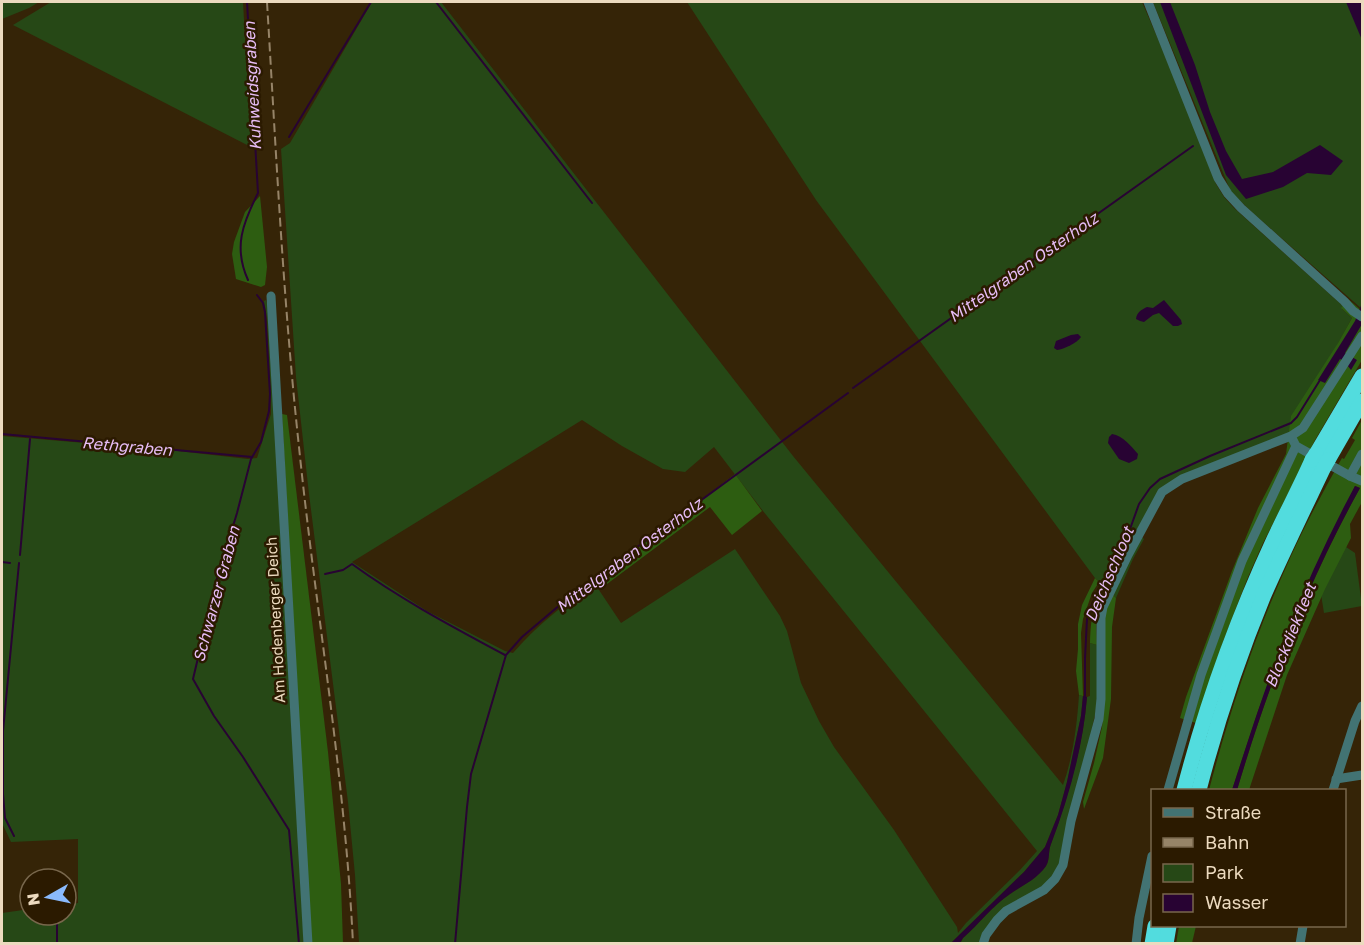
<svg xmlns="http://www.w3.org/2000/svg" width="1364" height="945" font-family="'Golos Text',sans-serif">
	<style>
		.green { fill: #264816; fill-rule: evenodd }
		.forest { fill: #2d5d11 }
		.water { fill: #280333 }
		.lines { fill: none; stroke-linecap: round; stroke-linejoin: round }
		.stream { stroke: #280333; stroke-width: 2 }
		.minor { stroke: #427373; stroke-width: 9 }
		.highway { stroke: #52dcde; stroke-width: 15 }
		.rail { stroke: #968468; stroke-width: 2; stroke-dasharray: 9 4.5; stroke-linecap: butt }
		.highway-bridge { stroke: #52dcde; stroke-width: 15 }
		.labels { text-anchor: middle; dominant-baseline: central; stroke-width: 5; stroke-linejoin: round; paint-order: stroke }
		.street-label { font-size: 15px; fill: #ecdabf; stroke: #2b1a00 }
		.water-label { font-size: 16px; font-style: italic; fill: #e7bdf6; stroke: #2b1a00 }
	</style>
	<rect width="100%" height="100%" fill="#352407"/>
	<g class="green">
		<path d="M2,2H39L29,8L2,19Z"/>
		<path d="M51,2H243L251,147L13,25Z"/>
		<path d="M372,2H441L793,456L1063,785C1073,757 1077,725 1079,695L1083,696L1081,716L1067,782L1058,815L1045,847L1024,872L951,943H359L355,875L348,802L309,494L296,377L281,149L290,143ZM582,420L622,446L663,469L685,472L714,447L763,511L1037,851L1020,870L966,923L958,933L957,927L894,830L834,747L819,721L801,683L787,631L780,616L735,549L621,623L599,590L591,584C564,605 536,626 513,653L505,651L427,611L352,562Z"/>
		<path d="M687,2H1142L1180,90L1216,184L1224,197L1234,208L1343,306L1342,309L1352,318L1289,433L1159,490L1137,532L1144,539L1133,559L1116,598L1095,578L816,200Z"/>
		<path d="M1153,2H1362V309L1254,214L1231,192Z"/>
		<path d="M266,300L269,312L304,943H2V913L30,909V915H66V905L78,903V839L11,842L2,823V436L169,450L248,459L257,458L271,414V394L267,319L264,301Z"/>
		<path d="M1340,543L1355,553L1362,606L1324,613L1320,588Z"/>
		<path d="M1090,643L1097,645V706L1062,858L1049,883L1013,904L980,943L960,944L963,938C979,924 992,906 1010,894C1024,884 1035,880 1046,866C1050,860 1048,851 1051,844C1068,797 1083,747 1087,697L1090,696Z"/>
	</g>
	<g class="forest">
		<path d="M260,196L267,267L265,285L261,287L236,279L232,254L234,242L245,212Z"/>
		<path d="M1348,299L1362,311V360L1315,440L1263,543L1248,577L1224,639L1196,723L1180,718L1186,697L1232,571L1258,508L1286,454L1291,416L1338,343L1352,318L1341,308Z"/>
		<path d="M282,414L287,415L328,752L341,884L343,943H310Z"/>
		<path d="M1362,420V502L1350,524L1351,538L1325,589L1287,675L1249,790H1237C1268,686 1307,584 1360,488L1355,486L1286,635L1258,711L1232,790H1209C1230,710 1256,632 1291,556C1306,523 1324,490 1342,458L1344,459L1355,440L1352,438Z"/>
		<path d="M735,474L762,511L732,535L710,507L599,590L591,584Z"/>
		<path d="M1095,578L1099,582L1092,593L1083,619L1081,633L1083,696L1079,695L1076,671L1078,649V624L1082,605Z"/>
		<path d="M1104,587L1108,590L1098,614L1096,621L1097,645L1090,643C1091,618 1092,609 1104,587Z"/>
		<path d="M1112,594L1116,598L1112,627L1111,699L1103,758L1084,809L1083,802L1094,763L1102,727L1105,698V612Z"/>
		<path d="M1179,926H1196L1192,943L1176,944Z"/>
	</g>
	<g class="water">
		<path d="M1160,2H1170L1195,65L1210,112L1226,151L1242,179L1273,172L1320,145L1343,161L1331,175L1307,173L1283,187L1246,199L1226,175Z"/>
		<path d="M1346,2H1362V40Z"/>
		<path d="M1164,300L1181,320L1182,324L1178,326H1173L1159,313L1153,315L1144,322L1140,321L1136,319C1137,312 1141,310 1147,307L1153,308Z"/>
		<path d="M1362,303V324L1345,353L1357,360L1351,370L1344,361L1340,359L1325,383L1318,380L1355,321Z"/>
		<path d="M1078,334L1081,337C1077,343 1064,349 1057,350L1054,348L1056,341L1071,335Z"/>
		<path d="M1112,434C1123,436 1131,446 1138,454L1137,459L1129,463L1119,459L1108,443L1109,437Z"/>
		<path d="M1355,486L1360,488C1307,583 1268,686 1237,790H1232C1249,738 1265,686 1286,635C1306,584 1329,534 1355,486Z"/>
		<path d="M1083,696L1087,697C1083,747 1069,797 1051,844C1048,851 1050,860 1046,866C1036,880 1023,885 1010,894C992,906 979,924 963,938L960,943H951L1024,872L1045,847L1058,815L1067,782L1081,716Z"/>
	</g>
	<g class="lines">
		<g class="stream">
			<path d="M247,2L258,193C243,223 233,247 248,280"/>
			<path d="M436,2L592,203"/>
			<path d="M289,137L371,2"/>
			<path d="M257,295L263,303L265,312L270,394L269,411L261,442L251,459L237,513L216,582L193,679L214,716L243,757L289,830L299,944"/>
			<path d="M853,388L1193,146"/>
			<path d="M2,434L252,457"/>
			<path d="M20,555L30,439"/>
			<path d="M2,562L10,563"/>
			<path d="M325,574L343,570L352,564C400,599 453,627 505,655"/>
			<path d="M1085,697V658L1087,619L1092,604L1130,529L1139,504L1150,488L1160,479L1210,456L1291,423L1297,417L1320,380"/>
			<path d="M14,836L5,818L3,794V731L19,563"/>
			<path d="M57,915V944"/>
			<path d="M455,944L467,807L471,774L506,655L522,637L574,593L848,393"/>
		</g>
		<g class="minor">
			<path d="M1148,2L1218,178L1228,194L1241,208L1344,301L1353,311L1362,317"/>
			<path d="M271,296L308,944"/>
			<path d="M1293,440L1296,446L1350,476L1362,481"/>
			<path d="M1350,476L1362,454"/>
			<path d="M1336,779L1362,775"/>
			<path d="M1168,790L1201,675L1242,561L1296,446"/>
			<path d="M1333,790L1355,721L1362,706"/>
			<path d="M983,944L986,935L997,920L1006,911L1044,890L1055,879L1063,865L1071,821L1099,719L1101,699V618L1103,607L1128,555L1162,492L1182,479L1291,436L1303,428L1362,336"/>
			<path d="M1136,944L1139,918L1152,856"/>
			<path d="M1300,944L1303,926"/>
		</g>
		<g class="highway">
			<path d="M1316,454L1362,376"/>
			<path d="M1328,460L1362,401"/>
			<path d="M1184,790C1206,705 1237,619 1274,539C1286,513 1300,487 1312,460"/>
			<path d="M1199,790C1216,725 1238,658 1264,595C1283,552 1304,509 1324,467"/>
			<path d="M1152,944L1155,926"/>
			<path d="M1166,944L1169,926"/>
		</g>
		<path class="rail" d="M267,2C276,150 283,299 299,447C316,613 345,777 353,944"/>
		<g class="highway-bridge">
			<path d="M1312,460L1316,454"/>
			<path d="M1324,467L1328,460"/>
		</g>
	</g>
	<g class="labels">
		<g class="street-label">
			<text transform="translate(275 620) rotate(-93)">Am Hodenberger Deich</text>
		</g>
		<g class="water-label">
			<text transform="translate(252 86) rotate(-93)">Kuhweidsgraben</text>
			<text transform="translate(1023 267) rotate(-35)">Mittelgraben Osterholz</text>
			<text transform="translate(127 446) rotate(5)">Rethgraben</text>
			<text transform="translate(629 555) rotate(-37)">Mittelgraben Osterholz</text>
			<text transform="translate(1109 574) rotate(-67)">Deichschloot</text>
			<text transform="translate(216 594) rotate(-75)">Schwarzer Graben</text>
			<text transform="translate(1290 635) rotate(-68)">Blockdiekfleet</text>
		</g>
	</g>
	<rect width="1364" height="945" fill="none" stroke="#ecdabf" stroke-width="6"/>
	<rect x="1151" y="789" width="195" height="138" fill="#2b1a00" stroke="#78674c" stroke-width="1.5"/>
	<rect x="1163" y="808" width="30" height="9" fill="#427373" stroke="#78674c" stroke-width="1.5"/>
	<text x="1205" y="819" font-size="18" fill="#ecdabf">Straße</text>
	<rect x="1163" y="838" width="30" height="9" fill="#968468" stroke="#78674c" stroke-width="1.5"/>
	<text x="1205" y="849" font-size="18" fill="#ecdabf">Bahn</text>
	<rect x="1163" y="864" width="30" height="18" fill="#264816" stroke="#78674c" stroke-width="1.5"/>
	<text x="1205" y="879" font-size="18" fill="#ecdabf">Park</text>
	<rect x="1163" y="894" width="30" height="18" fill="#280333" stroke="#78674c" stroke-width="1.5"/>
	<text x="1205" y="909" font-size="18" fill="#ecdabf">Wasser</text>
	<g transform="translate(48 897) rotate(261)"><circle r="28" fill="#2b1a00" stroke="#78674c" stroke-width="1.5"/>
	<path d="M0-4.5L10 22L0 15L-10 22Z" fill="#8abafc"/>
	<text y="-9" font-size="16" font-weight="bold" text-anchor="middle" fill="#ecdabf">N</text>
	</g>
</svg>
